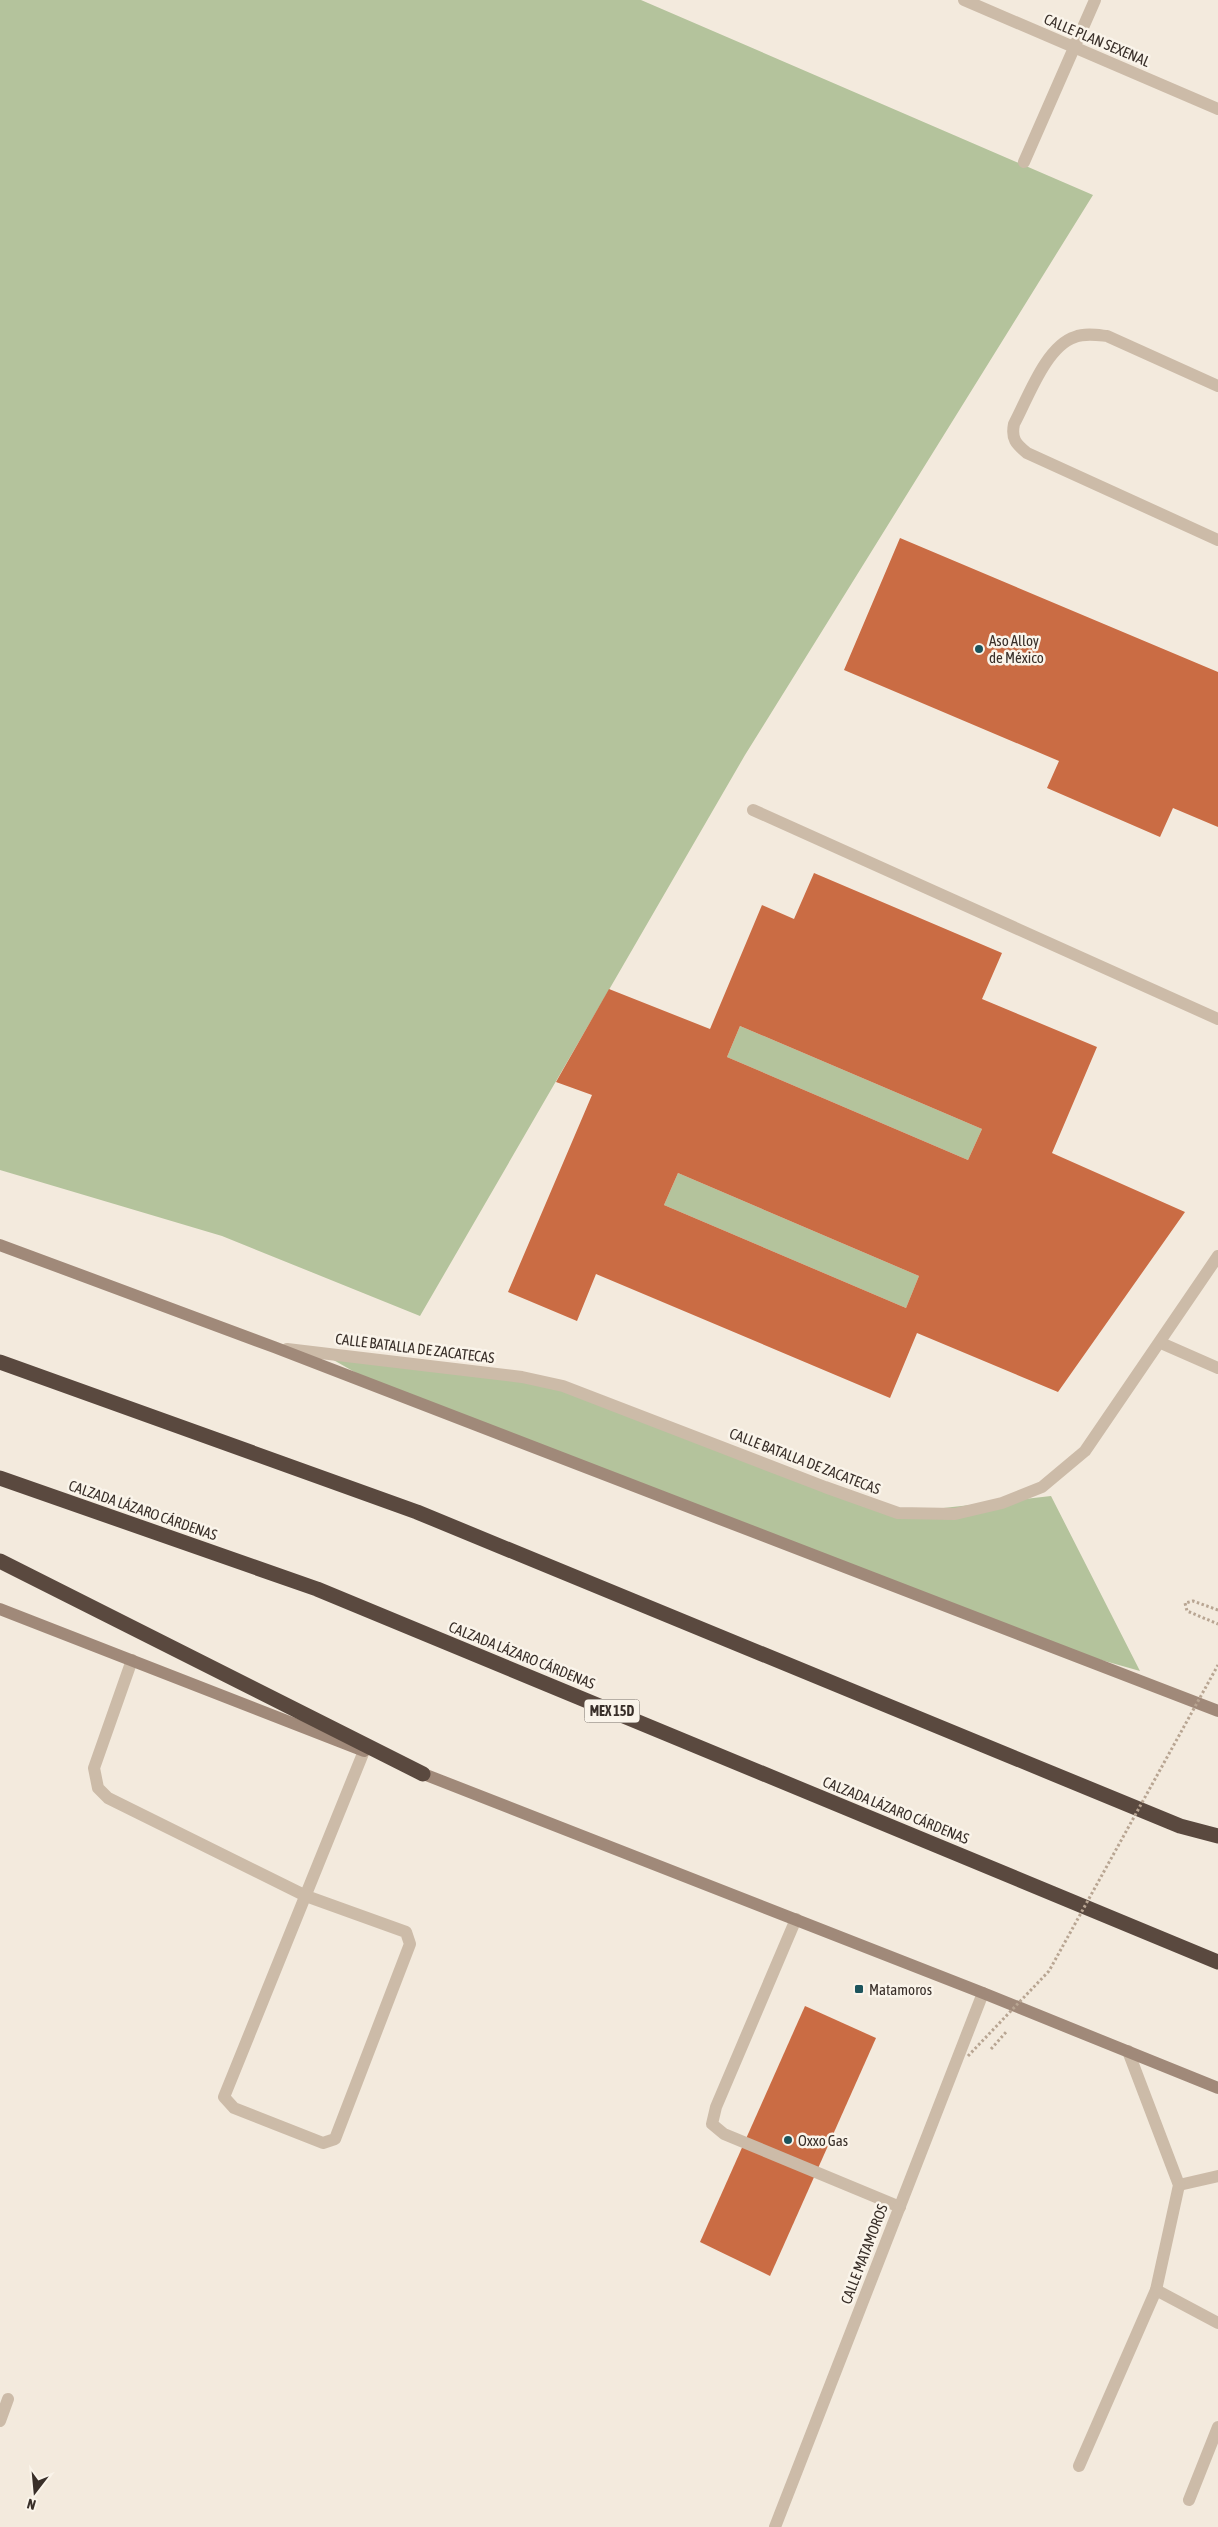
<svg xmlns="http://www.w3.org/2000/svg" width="1218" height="2527" font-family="'Asap Condensed',sans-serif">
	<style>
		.green { fill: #b4c39c }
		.building { fill: #ca6c44; fill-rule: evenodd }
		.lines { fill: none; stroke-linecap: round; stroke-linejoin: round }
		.path { stroke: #b8a592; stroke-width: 3; stroke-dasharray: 2.5 2.5; stroke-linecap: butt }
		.lane { stroke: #ccbba8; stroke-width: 12 }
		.street { stroke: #ccbba8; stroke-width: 12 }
		.secondary { stroke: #a08979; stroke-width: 12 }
		.highway { stroke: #5a493f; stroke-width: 15 }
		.path-bridge { stroke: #b8a592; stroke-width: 3; stroke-dasharray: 2.5 2.5; stroke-linecap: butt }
		.poi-dot { fill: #1c545c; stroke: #faf4ea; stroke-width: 2 }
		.labels { text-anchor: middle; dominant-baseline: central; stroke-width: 5; stroke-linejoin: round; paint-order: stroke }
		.shield { fill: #faf4ea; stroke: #736a63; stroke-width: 1 }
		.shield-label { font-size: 14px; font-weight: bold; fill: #392f29 }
		.street-label { font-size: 15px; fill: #392f29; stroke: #faf4ea }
		.poi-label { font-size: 15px; fill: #392f29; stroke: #faf4ea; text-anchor: start }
	</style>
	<rect width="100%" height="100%" fill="#f3eadd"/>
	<g class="green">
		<path d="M0,0H641L1093,195L745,755L420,1316L222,1236L0,1170Z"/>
		<path d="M740,1026L982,1129L968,1160L727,1057Z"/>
		<path d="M678,1173L919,1276L906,1308L664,1205Z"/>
		<path d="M323,1354L563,1386L898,1513L1051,1496L1140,1671L1041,1643L393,1394Z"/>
	</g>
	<g class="building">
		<path d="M900,538L1218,672V827L1173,808L1160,837L1047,788L1059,761L844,670Z"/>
		<path d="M814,873L1002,953L982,999L1097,1047L1052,1153L1185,1212L1058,1392L917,1333L890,1398L596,1274L577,1321L508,1292L592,1095L556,1082L609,989L710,1029L762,905L794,919ZM740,1026L982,1129L968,1160L727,1057ZM678,1173L919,1276L906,1308L664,1205Z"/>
		<path d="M805,2006L876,2038L770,2276L700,2242Z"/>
	</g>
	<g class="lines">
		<g class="path">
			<path d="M1218,1610L1193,1601L1185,1603L1187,1611L1218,1624"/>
			<path d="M991,2049L1007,2031"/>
		</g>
		<g class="lane">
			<path d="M1218,386L1107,336C1097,335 1085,333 1075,337C1046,346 1028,398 1014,424C1011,439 1016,444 1027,453L1218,540"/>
			<path d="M753,810L1218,1019"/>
			<path d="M132,1660L94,1768L98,1788L108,1798L306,1896L406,1932L410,1944L335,2139L323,2143L234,2108L224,2097L364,1751"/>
			<path d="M796,1919L716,2107L712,2124L724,2134L900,2207"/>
			<path d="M1179,2185L1218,2176"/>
			<path d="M1156,2290L1218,2323"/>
			<path d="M0,2421L8,2399"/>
			<path d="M1079,2466L1156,2290L1179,2185L1128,2051"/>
			<path d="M1189,2500L1218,2427"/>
		</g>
		<g class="street">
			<path d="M964,0L1218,109"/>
			<path d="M1024,162L1095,0"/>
			<path d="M1161,1343L1218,1368"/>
			<path d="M287,1349L522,1377L563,1386L825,1487L898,1513L955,1514L1002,1503L1042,1487L1085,1451L1218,1256"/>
			<path d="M775,2527L983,1993"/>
		</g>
		<g class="secondary">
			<path d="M0,1245L274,1347L1218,1711"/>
			<path d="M0,1609L364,1751"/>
			<path d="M416,1771L983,1993L1218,2088"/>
		</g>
		<g class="highway">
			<path d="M0,1362L417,1512L1180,1826L1218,1836"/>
			<path d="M0,1478L317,1589L1218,1962"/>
			<path d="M0,1561L423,1774"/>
		</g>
		<path class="path-bridge" d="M968,2056L1049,1971L1218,1665"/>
	</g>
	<g class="poi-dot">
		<circle cx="979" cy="649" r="5"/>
		<rect x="854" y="1984" width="10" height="10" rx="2.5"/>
		<circle cx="788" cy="2140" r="5"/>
	</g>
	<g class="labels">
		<rect class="shield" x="584.5" y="1699.5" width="55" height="23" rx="4"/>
		<g class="shield-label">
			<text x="612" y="1711">MEX 15D</text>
		</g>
		<g class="street-label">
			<text transform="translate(1097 40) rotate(23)">CALLE PLAN SEXENAL</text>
			<text transform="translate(415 1348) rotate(7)">CALLE BATALLA DE ZACATECAS</text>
			<text transform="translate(805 1461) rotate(21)">CALLE BATALLA DE ZACATECAS</text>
			<text transform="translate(143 1510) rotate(19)">CALZADA LÁZARO CÁRDENAS</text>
			<text transform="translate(522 1655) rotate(22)">CALZADA LÁZARO CÁRDENAS</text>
			<text transform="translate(896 1810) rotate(22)">CALZADA LÁZARO CÁRDENAS</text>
			<text transform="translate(864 2254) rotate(-69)">CALLE MATAMOROS</text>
		</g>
		<g class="poi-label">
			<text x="989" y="640">Aso Alloy<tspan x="989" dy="17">de México</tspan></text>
			<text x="869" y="1989">Matamoros</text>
			<text x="798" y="2140">Oxxo Gas</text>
		</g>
	</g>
	<g transform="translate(35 2492) rotate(196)" stroke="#faf4ea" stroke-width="4" paint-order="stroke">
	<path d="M0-4L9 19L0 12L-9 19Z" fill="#392f29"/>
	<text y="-8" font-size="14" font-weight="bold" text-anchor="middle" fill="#392f29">N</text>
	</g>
</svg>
